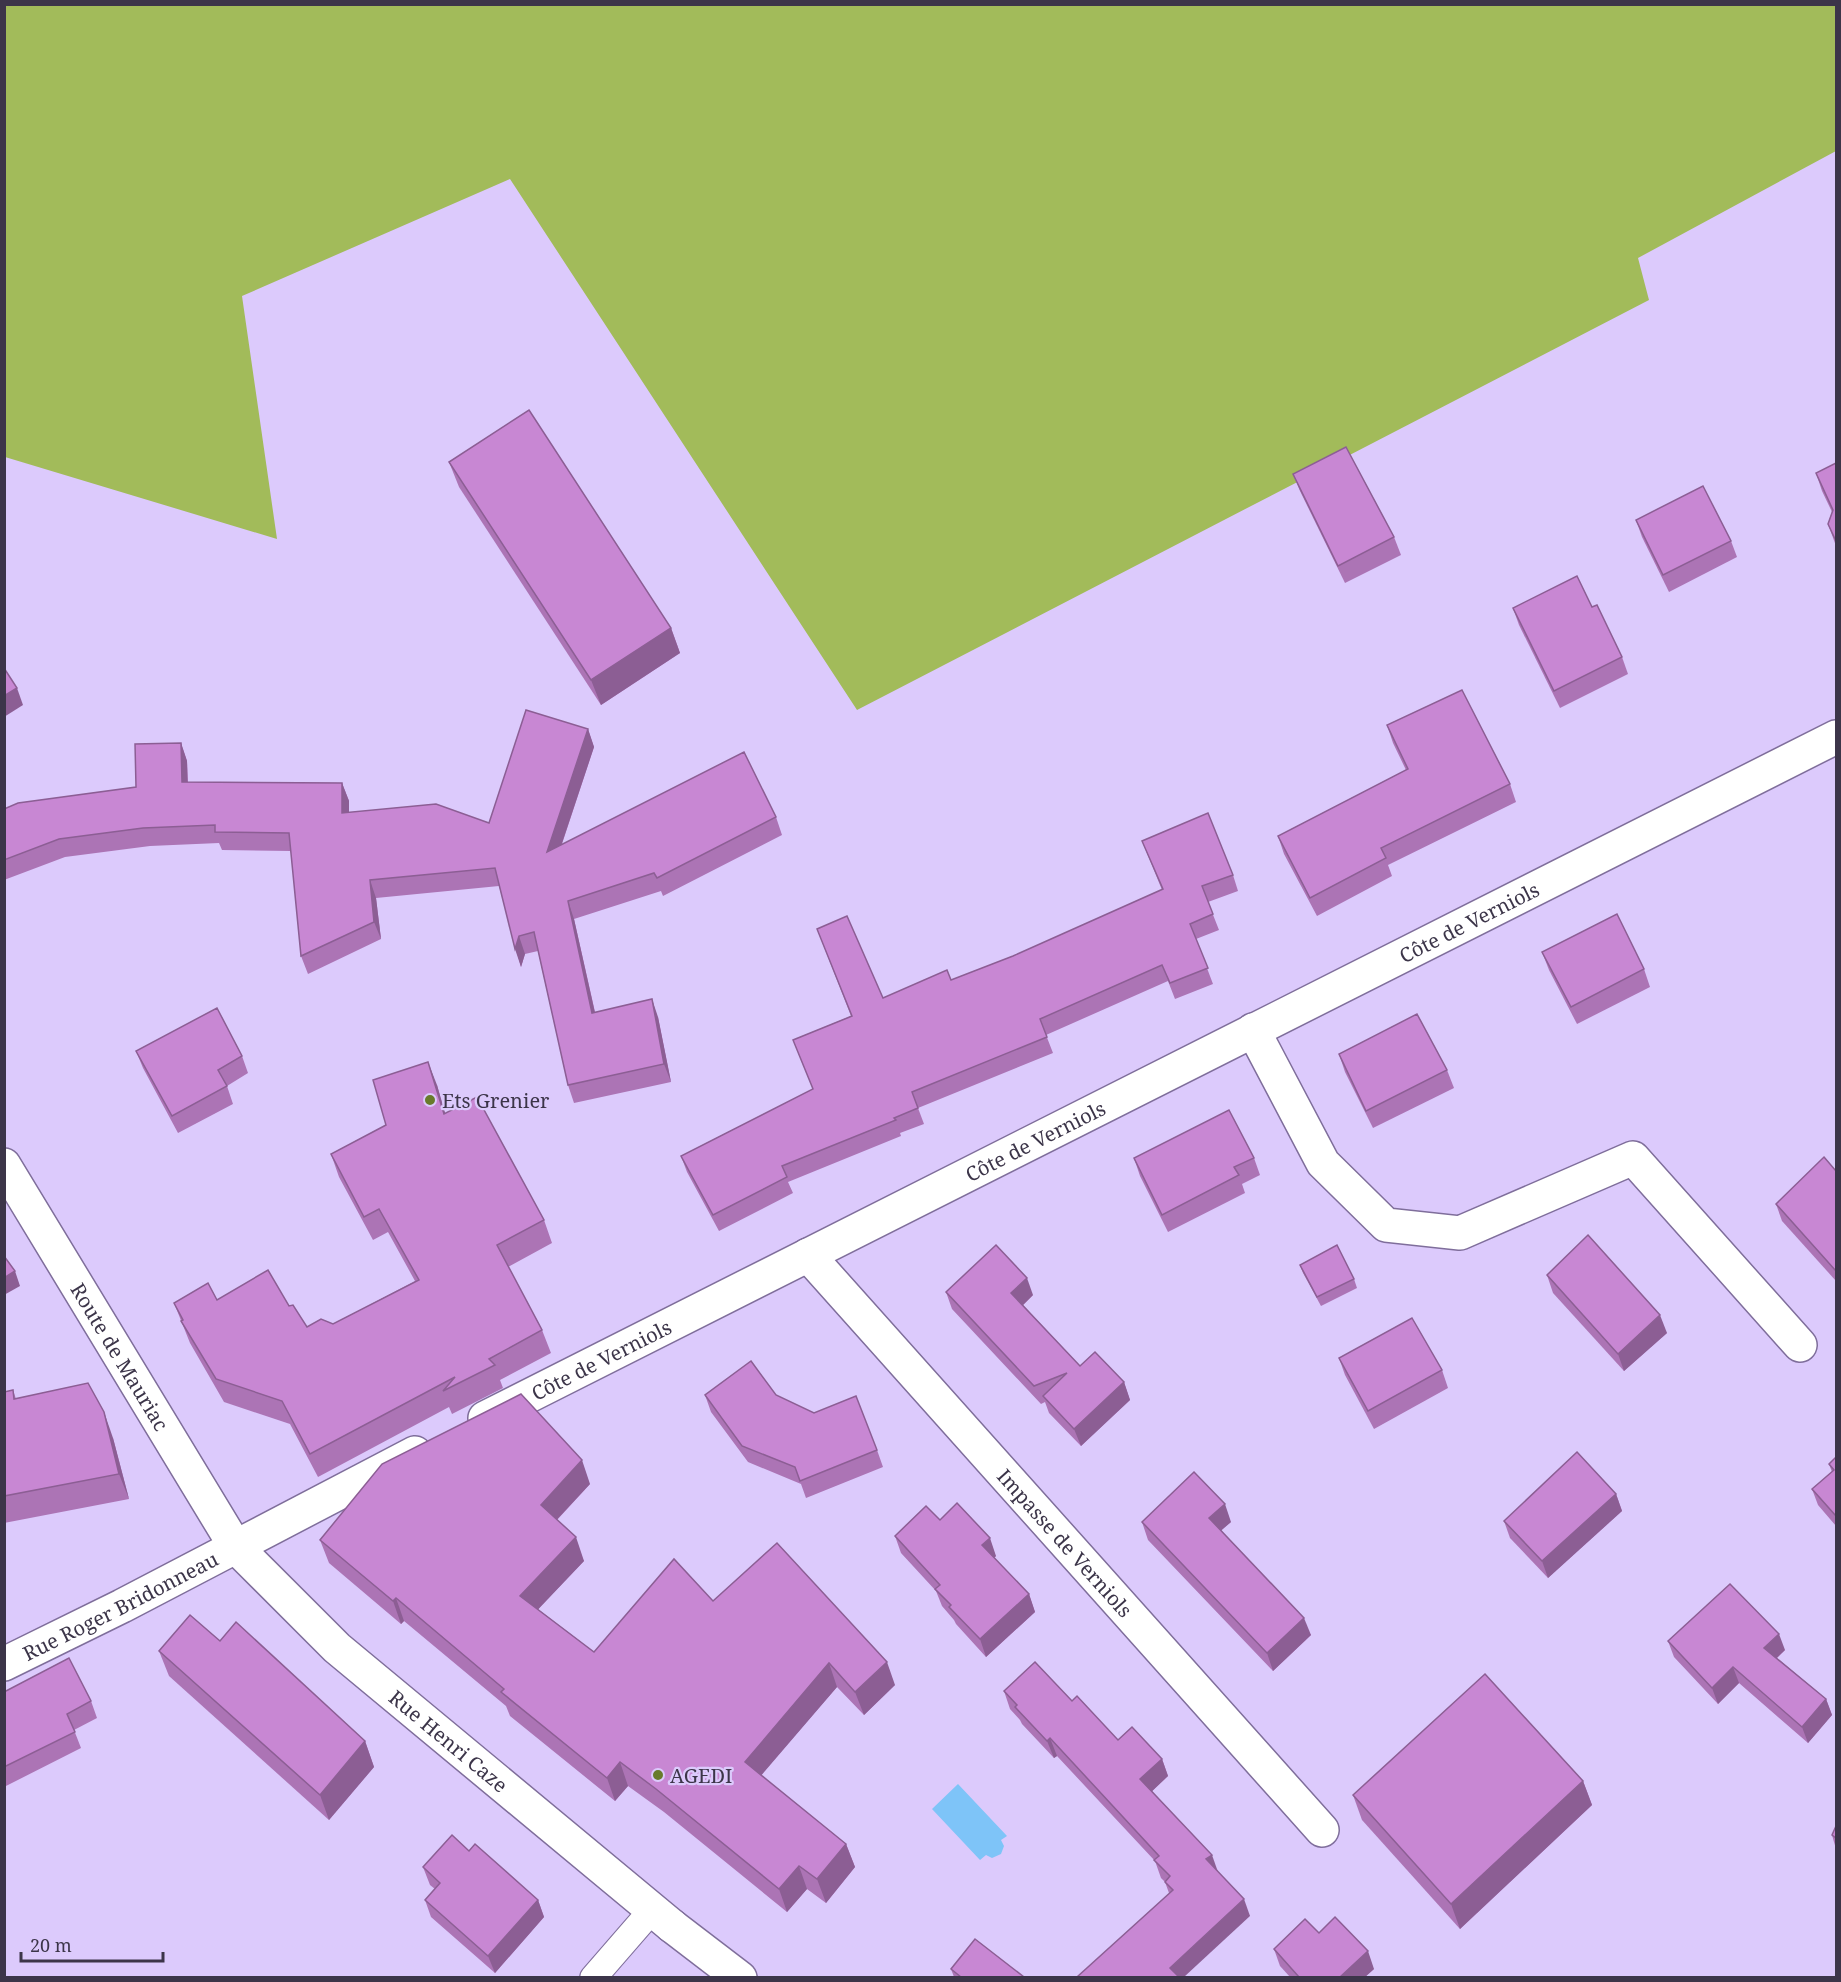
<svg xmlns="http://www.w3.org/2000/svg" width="1841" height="1982" font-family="'Noto Serif',serif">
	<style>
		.green { fill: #a2bb5a }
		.water { fill: #7ec4f8 }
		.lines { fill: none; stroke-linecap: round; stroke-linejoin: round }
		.service-casing { stroke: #7f6e9b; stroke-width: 28 }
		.minor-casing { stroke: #7f6e9b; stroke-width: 36 }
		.tertiary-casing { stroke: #7f6e9b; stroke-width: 36 }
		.trunk-casing { stroke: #7f6e9b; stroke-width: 36 }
		.service { stroke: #fff; stroke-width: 26 }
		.minor { stroke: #fff; stroke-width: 33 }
		.tertiary { stroke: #fff; stroke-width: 33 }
		.trunk { stroke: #fff; stroke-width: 33 }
		.wall { fill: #ac74b5 }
		.shaded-wall { fill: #8c5e94 }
		.building { fill: #c887d3; stroke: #8c5e94; stroke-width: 1.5 }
		.poi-dot { fill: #687b2b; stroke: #dccafc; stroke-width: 2 }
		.labels { text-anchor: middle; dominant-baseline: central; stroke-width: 4.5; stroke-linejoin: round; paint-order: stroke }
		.street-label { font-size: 20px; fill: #3c3549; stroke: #dccafc }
		.poi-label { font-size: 20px; fill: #3c3549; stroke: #dccafc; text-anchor: start }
	</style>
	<rect width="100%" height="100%" fill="#dccafc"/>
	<path class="green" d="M4,5H1836V151L1638,258L1649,300L857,710L510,179L242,296L277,539L5,457Z"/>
	<path class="water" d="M958,1784L1007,1836L1001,1840L1004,1846L1001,1854L992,1858L986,1855L980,1860L932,1809Z"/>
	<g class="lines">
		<defs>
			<path id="service" d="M593,1978L652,1910"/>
			<g id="minor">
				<path d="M1253,1030L1323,1163L1386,1225L1460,1233L1633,1158L1800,1345"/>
				<path id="s1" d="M808,1255L1322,1830"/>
			</g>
			<g id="tertiary">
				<path id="s2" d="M4,1165L235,1546L337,1648L672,1926"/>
				<path id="s3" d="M485,1418L1836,737"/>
				<path id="s4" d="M4,1664L122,1606L415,1453"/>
			</g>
			<path id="trunk" d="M672,1926L740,1978"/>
		</defs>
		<use href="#service" class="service-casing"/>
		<use href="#minor" class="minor-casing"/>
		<use href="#tertiary" class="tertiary-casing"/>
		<use href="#trunk" class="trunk-casing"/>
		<use href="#service" class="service"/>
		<use href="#minor" class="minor"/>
		<use href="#tertiary" class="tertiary"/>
		<use href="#trunk" class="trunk"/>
	</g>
	<g class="wall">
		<path d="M449,462L671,628L680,653L601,705L459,487Z"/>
		<path d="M1836,463V546L1828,524L1832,512L1822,491L1816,473Z"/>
		<path d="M1293,474L1394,537L1401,555L1345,583L1300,491Z"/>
		<path d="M1636,520L1731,541L1737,557L1669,592L1642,537Z"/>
		<path d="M1592,607L1622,657L1628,674L1560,708L1519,625L1513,608Z"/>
		<path d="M1387,725L1510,784L1516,802L1388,865L1392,876L1317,916L1284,854L1278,836L1406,770L1393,743Z"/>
		<path d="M588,729L594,747L562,844L776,817L782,835L663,896L661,891L574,919L595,1012L658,1017L671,1082L574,1103L568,1085L538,951L525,954L521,967L499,886L376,898L381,939L308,974L301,956L291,851L222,850L219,843L150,846L65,857L4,880V809L136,787L181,743L187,761L188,782L342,783L349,801V812L489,823Z"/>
		<path d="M1142,841L1233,875L1238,891L1208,902L1219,930L1196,939L1213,984L1175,999L1168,981L1046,1035L1053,1053L918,1108L924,1124L900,1133L901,1136L788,1182L793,1193L719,1231L687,1172L681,1156L813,1089L793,1040L851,1016L817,929L883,998L951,980L1013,956L1162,890Z"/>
		<path d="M1542,952L1644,969L1650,987L1577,1024L1549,970Z"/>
		<path d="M136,1051L242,1056L248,1073L227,1086L233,1104L178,1133L143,1068Z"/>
		<path d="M1339,1054L1447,1070L1454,1088L1373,1128L1345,1072Z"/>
		<path d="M437,1085L445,1114L544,1220L552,1243L508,1267L542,1330L551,1353L500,1380L503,1388L452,1414L449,1407L318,1477L290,1424L224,1402L190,1343L174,1303L217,1300L289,1306L307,1327L333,1324L415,1281L388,1232L373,1240L339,1177L331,1154L386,1125Z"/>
		<path d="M1134,1158H1254L1260,1175L1242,1184L1245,1193L1168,1232L1140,1176Z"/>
		<path d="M1836,1171V1281L1782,1221L1776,1204Z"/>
		<path d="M1300,1265L1354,1279L1357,1288L1321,1306L1303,1273Z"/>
		<path d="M1547,1275L1667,1333L1624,1371L1553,1293Z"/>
		<path d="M946,1292L1033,1295L1023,1305L1080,1366L1124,1382L1130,1400L1081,1446L1049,1413L1045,1402L1041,1404L952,1309Z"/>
		<path d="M1339,1358L1442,1370L1448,1388L1374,1429L1345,1375Z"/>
		<path d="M13,1390L16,1399L113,1438L129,1499L4,1523V1392Z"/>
		<path d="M705,1395H776L877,1450L883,1467L806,1498L801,1484L748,1462L711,1412Z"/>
		<path d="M1836,1457V1526L1818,1505L1812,1489L1832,1472L1829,1464Z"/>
		<path d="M590,1484L557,1520L584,1561L538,1609L594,1652L713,1601L895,1685L864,1715L837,1687L761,1775L846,1844L855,1867L826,1903L807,1889L787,1912L664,1812L628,1786L615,1801L510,1716L506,1706L404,1621L401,1624L329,1563L320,1540Z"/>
		<path d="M1616,1494L1622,1511L1548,1578L1510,1538L1504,1521Z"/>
		<path d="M1142,1522H1231L1221,1530L1311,1635L1273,1671L1148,1540Z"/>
		<path d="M895,1536L996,1556L994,1558L1029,1594L1035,1612L986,1657L956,1624L954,1620L942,1606L936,1591L901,1553Z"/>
		<path d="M220,1641L365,1741L374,1767L329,1820L169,1676L159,1651Z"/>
		<path d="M1668,1641L1785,1650L1777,1658L1826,1699L1832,1715L1808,1743L1739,1683L1718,1704L1674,1657Z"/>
		<path d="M1004,1691L1072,1701L1118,1740L1162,1759L1168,1776L1152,1791L1218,1872L1250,1916L1169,1893L1165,1882L1161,1878L1155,1861L1057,1756L1054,1758L1022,1724L1020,1720L1010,1709Z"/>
		<path d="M4,1692L91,1701L97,1718L74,1730L81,1748L4,1787Z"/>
		<path d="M1583,1781L1592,1805L1460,1929L1362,1820L1353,1795Z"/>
		<path d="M1836,1826V1849L1832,1835Z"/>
		<path d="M469,1851L538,1900L544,1917L495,1973L431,1917L425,1900L435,1889L430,1885L423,1867Z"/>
		<path d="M1274,1949L1374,1969L1365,1977H1290L1280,1966Z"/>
		<path d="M951,1969L1024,1977H954Z"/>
	</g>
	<g class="shaded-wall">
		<path d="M671,628L680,653L601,705L591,680Z"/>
		<path d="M17,688L23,705L4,717V696Z"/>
		<path d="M588,729L594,747L553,870L547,852Z"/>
		<path d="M181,743L187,761L188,800L182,782Z"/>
		<path d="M342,783L349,801V831L342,813Z"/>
		<path d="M370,880L376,898L381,939L374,922Z"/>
		<path d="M568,901L574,919L599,1031L592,1013Z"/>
		<path d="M519,936L525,954L521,967L515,949Z"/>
		<path d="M652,999L658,1017L671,1082L664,1064Z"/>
		<path d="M428,1062L437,1085L452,1137L444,1114Z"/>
		<path d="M15,1271L20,1286L4,1295V1278Z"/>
		<path d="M1027,1278L1033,1295L1018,1310L1011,1293Z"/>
		<path d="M1660,1315L1667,1333L1624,1371L1618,1354Z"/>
		<path d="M1124,1382L1130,1400L1081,1446L1074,1429Z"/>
		<path d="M104,1412L113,1438L129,1499L119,1474Z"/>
		<path d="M582,1460L590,1484L549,1528L541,1505Z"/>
		<path d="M1616,1494L1622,1511L1548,1578L1542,1561Z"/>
		<path d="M1225,1504L1231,1522L1216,1535L1209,1518Z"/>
		<path d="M576,1537L584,1561L529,1619L520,1596Z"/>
		<path d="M990,1538L996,1556L989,1563L982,1545Z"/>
		<path d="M1029,1594L1035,1612L986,1657L980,1639Z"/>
		<path d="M396,1598L404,1621L401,1624L393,1601Z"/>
		<path d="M1304,1618L1311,1635L1273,1671L1267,1653Z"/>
		<path d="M1779,1634L1785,1650L1770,1664L1764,1648Z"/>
		<path d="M887,1662L895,1685L864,1715L855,1692Z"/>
		<path d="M829,1663L837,1687L753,1785L745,1762Z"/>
		<path d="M1733,1667L1739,1683L1718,1704L1712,1688Z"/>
		<path d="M1826,1699L1832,1715L1808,1743L1802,1727Z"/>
		<path d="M1050,1738L1057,1756L1054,1758L1047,1741Z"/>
		<path d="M365,1741L374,1767L329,1820L320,1795Z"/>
		<path d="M1162,1759L1168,1776L1147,1796L1140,1779Z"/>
		<path d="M620,1762L628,1786L615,1801L607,1778Z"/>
		<path d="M1583,1781L1592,1805L1460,1929L1451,1904Z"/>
		<path d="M846,1844L855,1867L826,1903L817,1879Z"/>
		<path d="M1212,1855L1218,1872L1206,1859Z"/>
		<path d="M799,1866L807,1889L787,1912L779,1889Z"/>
		<path d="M1244,1899L1250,1916L1184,1977H1173L1170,1968Z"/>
		<path d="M538,1900L544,1917L495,1973L488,1956Z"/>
		<path d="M1368,1951L1374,1969L1365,1977H1340Z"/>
	</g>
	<g class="building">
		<path d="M529,410L671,628L591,680L449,462Z"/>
		<path d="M1346,447L1394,537L1338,566L1293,474Z"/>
		<path d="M1836,463V541L1828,524L1833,510L1816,473Z"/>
		<path d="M1703,486L1731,541L1663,575L1636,520Z"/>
		<path d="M1577,576L1592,607L1597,605L1622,657L1554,691L1513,608Z"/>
		<path d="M4,668L17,688L4,696Z"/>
		<path d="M1462,690L1510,784L1381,848L1386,858L1310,898L1278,836L1408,769L1387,725Z"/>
		<path d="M526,710L588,729L547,852L744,752L776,817L657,878L654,873L568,901L592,1013L652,999L664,1064L568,1085L534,932L519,936L515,949L495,868L370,880L374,922L301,956L289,833L215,832V825L143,828L59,839L4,860V809L18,803L136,787L135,744L181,743L182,782L342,783V813L436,804L489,823Z"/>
		<path d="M1208,813L1233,875L1202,886L1213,914L1190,924L1208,968L1170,983L1162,965L1040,1019L1047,1037L912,1092L918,1108L894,1118L896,1120L782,1166L787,1177L713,1215L681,1156L813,1089L793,1040L852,1016L817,929L847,916L883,998L947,970L951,980L1013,956L1163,889L1142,841Z"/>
		<path d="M1617,914L1644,969L1571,1007L1542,952Z"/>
		<path d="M217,1008L242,1056L218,1070L227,1086L172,1116L136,1051Z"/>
		<path d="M1417,1014L1447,1070L1366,1111L1339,1054Z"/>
		<path d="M428,1062L444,1114L477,1097L544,1220L497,1245L542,1330L489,1359L495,1365L443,1391L455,1377L310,1454L282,1401L216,1379L181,1321L183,1320L174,1303L208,1283L217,1300L268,1270L289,1306L293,1305L307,1327L321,1319L333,1324L419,1280L379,1209L364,1217L331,1154L386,1125L373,1080Z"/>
		<path d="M1229,1110L1254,1158L1234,1167L1239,1175L1162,1215L1134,1158Z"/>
		<path d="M1824,1157L1836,1171V1271L1776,1204Z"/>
		<path d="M1588,1235L1660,1315L1618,1354L1547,1275Z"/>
		<path d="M996,1245L1027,1278L1011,1293L1080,1366L1095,1352L1124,1382L1074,1429L1043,1396L1067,1373L1034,1386L946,1292Z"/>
		<path d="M1337,1245L1354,1279L1317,1297L1300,1265Z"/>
		<path d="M4,1256L15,1271L4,1278Z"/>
		<path d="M1412,1318L1442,1370L1368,1411L1339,1358Z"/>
		<path d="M751,1361L776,1395L814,1413L856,1396L877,1450L800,1481L795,1467L742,1446L705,1395Z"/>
		<path d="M88,1383L104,1412L119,1474L4,1496V1392L13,1390L14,1399Z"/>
		<path d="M521,1394L582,1460L541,1505L576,1537L520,1596L594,1652L674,1559L713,1601L777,1543L887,1662L855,1692L829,1663L745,1762L846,1844L817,1879L799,1866L779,1889L656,1789L620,1762L607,1778L501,1692L504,1689L396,1598L393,1601L320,1540L382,1464Z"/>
		<path d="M1577,1452L1616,1494L1542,1561L1504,1521Z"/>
		<path d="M1836,1457V1516L1812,1489L1834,1470L1829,1464Z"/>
		<path d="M1194,1472L1225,1504L1209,1518L1304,1618L1267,1653L1142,1522Z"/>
		<path d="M957,1503L990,1538L982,1545L1029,1594L980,1639L949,1607L951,1605L935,1589L940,1585L895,1536L926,1506L940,1520Z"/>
		<path d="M1730,1584L1779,1634L1764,1648L1826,1699L1802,1727L1733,1667L1712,1688L1668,1641Z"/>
		<path d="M190,1615L220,1641L236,1622L365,1741L320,1795L159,1651Z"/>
		<path d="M69,1658L91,1701L67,1714L75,1732L4,1767V1692Z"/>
		<path d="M1035,1662L1072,1701L1077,1696L1118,1740L1132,1727L1162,1759L1140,1779L1212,1855L1206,1859L1244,1899L1170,1968L1179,1977H1077L1173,1890L1165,1882L1170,1876L1154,1860L1159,1856L1050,1738L1047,1741L1015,1707L1017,1705L1004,1691Z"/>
		<path d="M1485,1674L1583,1781L1451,1904L1353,1795Z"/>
		<path d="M1836,1826V1838L1832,1835Z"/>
		<path d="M452,1835L469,1851L475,1844L538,1900L488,1956L425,1900L440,1883L423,1867Z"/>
		<path d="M1335,1917L1368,1951L1340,1977H1299L1274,1949L1305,1919L1319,1933Z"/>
		<path d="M975,1939L1024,1977H961L951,1969Z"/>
	</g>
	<g class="poi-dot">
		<circle cx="430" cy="1100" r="6"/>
		<circle cx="658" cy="1775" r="6"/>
	</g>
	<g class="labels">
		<g class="street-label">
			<text stroke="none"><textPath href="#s3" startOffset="1102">Côte de Verniols</textPath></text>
			<text stroke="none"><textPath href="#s3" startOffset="616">Côte de Verniols</textPath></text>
			<text stroke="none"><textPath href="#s2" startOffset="224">Route de Mauriac</textPath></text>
			<text stroke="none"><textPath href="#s3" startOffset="130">Côte de Verniols</textPath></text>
			<text stroke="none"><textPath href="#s1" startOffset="386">Impasse de Verniols</textPath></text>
			<text stroke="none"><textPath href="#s4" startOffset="130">Rue Roger Bridonneau</textPath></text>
			<text stroke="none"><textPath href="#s2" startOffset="735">Rue Henri Caze</textPath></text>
		</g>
		<g class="poi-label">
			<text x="442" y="1100">Ets Grenier</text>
			<text x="670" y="1775">AGEDI</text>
		</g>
	</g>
	<rect width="1841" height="1982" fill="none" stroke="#3c3549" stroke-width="12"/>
	<path d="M21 1952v9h142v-9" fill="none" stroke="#3c3549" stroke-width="3"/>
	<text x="30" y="1952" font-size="18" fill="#3c3549" stroke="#dccafc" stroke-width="4.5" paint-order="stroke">20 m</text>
</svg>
